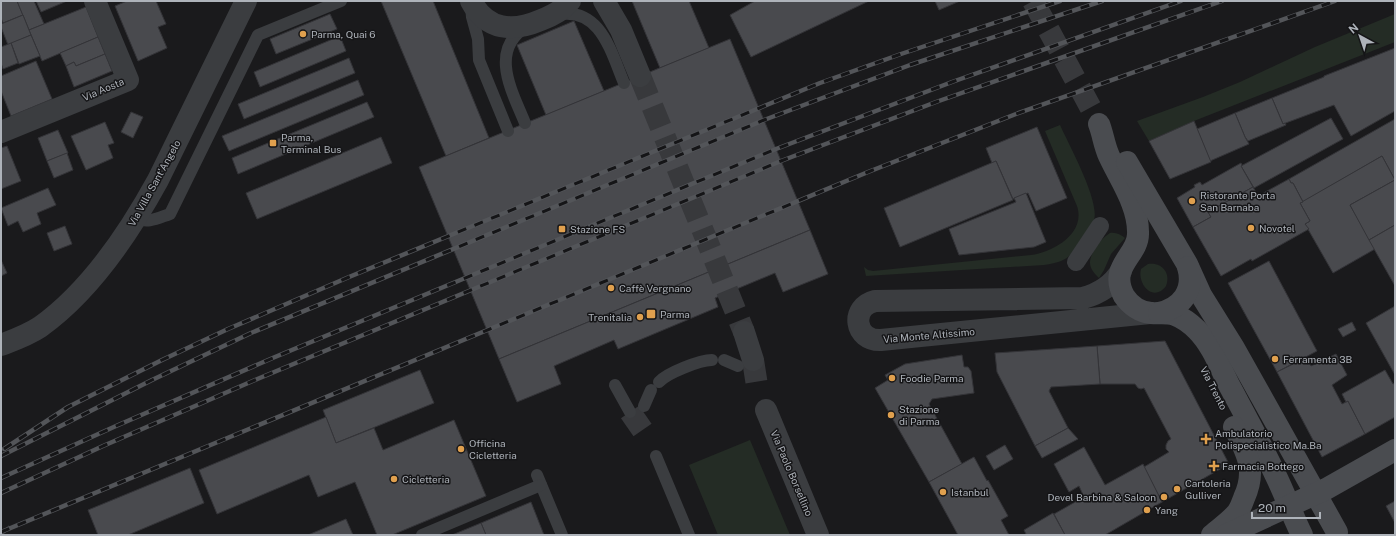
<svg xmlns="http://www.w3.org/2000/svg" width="1396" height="536" font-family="'Public Sans',sans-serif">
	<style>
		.green { fill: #242c25 }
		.building { fill: #494a4e; stroke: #343438 }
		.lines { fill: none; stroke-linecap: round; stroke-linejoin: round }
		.minor-tunnel { stroke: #38393c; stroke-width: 22; stroke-dasharray: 22 11; stroke-linecap: butt }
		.secondary-tunnel { stroke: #38393c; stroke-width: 22; stroke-dasharray: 22 11; stroke-linecap: butt }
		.service { stroke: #3b3d40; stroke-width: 12 }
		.pedestrian { stroke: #3b3d40; stroke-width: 18 }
		.minor { stroke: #3b3d40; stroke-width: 22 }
		.secondary { stroke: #4a4c50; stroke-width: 22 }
		.rail-casing { stroke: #535559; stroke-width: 4.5 }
		.rail { stroke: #151517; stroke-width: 3; stroke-dasharray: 9; stroke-linecap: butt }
		.poi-dot { fill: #e0a04e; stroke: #151517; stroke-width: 1.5 }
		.labels { text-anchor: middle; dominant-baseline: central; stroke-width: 3; stroke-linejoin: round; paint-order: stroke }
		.poi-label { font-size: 10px; fill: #aeb3ba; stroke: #151517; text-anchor: start }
		.street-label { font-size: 10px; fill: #aeb3ba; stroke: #151517 }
	</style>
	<rect width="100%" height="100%" fill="#1a1a1c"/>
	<g class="green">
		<path d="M1395,14V42L1194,121L1149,141L1137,121L1203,97L1240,82L1315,47Z"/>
		<path d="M1060,125C1069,145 1100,201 1094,220C1092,227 1085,235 1081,241C1070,258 1065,262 1044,265L866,276L864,267L868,270L873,271L1031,255C1054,252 1086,233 1077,206L1045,131Z"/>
		<path d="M1110,233C1116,232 1121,235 1125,238L1111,254L1104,270L1099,278C1087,267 1088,260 1096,247C1100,241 1104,237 1110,233Z"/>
		<path d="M1148,264C1162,262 1171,273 1166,286C1153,303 1137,284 1141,269Z"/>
		<path d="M750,440L790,535H718L689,465Z"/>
	</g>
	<g class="building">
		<path d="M1,1H17L23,15L3,23L1,18Z"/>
		<path d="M17,1H34L44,24L29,30Z"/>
		<path d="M36,1H67L41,12Z"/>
		<path d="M127,1H156L166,24L158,27L167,48L138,61L115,6Z"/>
		<path d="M381,1H433L489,138L446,156Z"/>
		<path d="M632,1H689L709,48L660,68Z"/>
		<path d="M755,1H869L751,57L730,15Z"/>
		<path d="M935,1H960L939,10Z"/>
		<path d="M86,7L98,37L42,61L29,30Z"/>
		<path d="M330,14L337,29L276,54L270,39Z"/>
		<path d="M23,15L31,35L8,45L1,27V24Z"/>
		<path d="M574,21L604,91L546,115L517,45Z"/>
		<path d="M31,35L40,56L19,64L11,43Z"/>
		<path d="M340,36L346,51L260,87L254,72Z"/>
		<path d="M98,37L105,54L76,66L74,62L66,66L60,53Z"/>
		<path d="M730,39L810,230L499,359L419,167Z"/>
		<path d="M11,43L18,63L3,69L1,63V47Z"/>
		<path d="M1395,48V111L1351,136L1334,105L1283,124L1272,98L1324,77V76Z"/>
		<path d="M105,54L112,71L74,87L66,66L74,62L76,66Z"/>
		<path d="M349,58L355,73L244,119L238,104Z"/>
		<path d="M36,61L52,99L11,116L1,91V76Z"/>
		<path d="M358,80L364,95L229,151L222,136Z"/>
		<path d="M1272,98L1283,124L1285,123L1286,125L1248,141L1245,137L1235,113Z"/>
		<path d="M367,102L374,117L238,174L232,158Z"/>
		<path d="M131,112L143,117L133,138L121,132Z"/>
		<path d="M1235,113L1245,137L1249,144L1210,161L1197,129Z"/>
		<path d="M1331,118L1343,139L1254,188L1241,166Z"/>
		<path d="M1395,119V180L1382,156L1303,202L1293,183H1291L1289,179Z"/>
		<path d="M1194,121L1211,162L1170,179L1149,141Z"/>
		<path d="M105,122L114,143L108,145L113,158L86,170L71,136Z"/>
		<path d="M1037,127L1067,198L1036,211L1028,193L1013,199L996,161L992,163L986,148Z"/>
		<path d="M58,130L68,153L47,161L38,138Z"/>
		<path d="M381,137L392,163L257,219L246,193Z"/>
		<path d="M7,146L21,181L1,189V148Z"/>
		<path d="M67,153L73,170L54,178L47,161Z"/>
		<path d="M1382,156L1395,180L1350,205L1375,249L1333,273L1305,224L1310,221L1300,203Z"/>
		<path d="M996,161L1013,200L900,247L884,208Z"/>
		<path d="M1241,163L1242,165L1241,166L1253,187L1208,212L1211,217L1193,227L1177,198L1195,187L1194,185L1200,182L1202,185Z"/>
		<path d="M1289,179L1291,183H1293L1303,202L1300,203L1310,221L1305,224L1309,229L1252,261L1251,259L1221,276L1193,227L1211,217L1208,212L1253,187L1258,196Z"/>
		<path d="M1395,180V225L1369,240L1350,205Z"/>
		<path d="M48,188L56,205L37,213L41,224L23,232L18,221L8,226L1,208Z"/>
		<path d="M1026,193L1046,242L1034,247L959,255L949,229L1016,202L1014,198Z"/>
		<path d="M1395,225V286L1369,240Z"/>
		<path d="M65,226L72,244L54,251L47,233Z"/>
		<path d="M810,230L828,274L783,292L775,273L715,298L718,307L618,349L614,340L554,366L561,384L517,402L499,359Z"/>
		<path d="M1,260L7,273L1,276Z"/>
		<path d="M1269,261L1317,351L1277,372L1228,283Z"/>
		<path d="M1395,306V375L1366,323Z"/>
		<path d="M1352,322L1356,330L1343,337L1338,329Z"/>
		<path d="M1165,341L1229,464L1162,502L1144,467L1169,452L1166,449V445L1168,441L1171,439L1144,388L1141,389L1138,388L1135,384H1100L1097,346Z"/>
		<path d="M1097,346L1100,384L1051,387L1049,391L1068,428L1035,446L997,372L995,353Z"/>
		<path d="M1336,354L1347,375L1332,385L1342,404L1348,401L1365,434L1322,457L1277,372L1307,357L1311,366Z"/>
		<path d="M962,355L964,367H968L971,371L974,393L932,399L929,404L962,464L929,482L875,388L888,380L885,375L905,364Z"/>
		<path d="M420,370L434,403L336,443L323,410Z"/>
		<path d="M1385,370L1393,384L1395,383V417L1365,434L1348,401L1346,402L1342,394Z"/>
		<path d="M326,417L336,443L374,428L383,450L454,420L486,496L392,535H377L355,482L318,497L309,475L217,514L199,470Z"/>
		<path d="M1068,428L1078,439L1042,458L1035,446Z"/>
		<path d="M1005,445L1013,459L994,470L986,456Z"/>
		<path d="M1084,447L1105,485L1143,464L1162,502L1105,535H1065L1054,514L1084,497L1079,486L1069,492L1054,464Z"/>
		<path d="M974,457L987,481L988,480L1008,516L1001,520L1009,535H958L929,482Z"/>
		<path d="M190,468L204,503L128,535H98L88,510Z"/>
		<path d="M1395,501V523L1386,506Z"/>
		<path d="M531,502L544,535H486L481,523Z"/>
		<path d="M1053,513L1065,535H1024L1026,534L1024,530Z"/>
		<path d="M346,519L353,535H308Z"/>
		<path d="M481,523L486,535H452Z"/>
	</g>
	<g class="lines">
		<g class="minor-tunnel">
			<path d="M640,76L744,332"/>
			<path d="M753,360L758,392"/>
			<path d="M630,412L648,438"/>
		</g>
		<g class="secondary-tunnel">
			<path d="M1033,1L1093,112"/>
			<path d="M1,533L3,535"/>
		</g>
		<g class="service">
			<path d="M471,6L472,17L478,39L479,60L508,131"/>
			<path d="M556,15C600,5 611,52 624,83"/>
			<path d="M525,123C513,93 488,51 526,27"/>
			<path d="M136,218C148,224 158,218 170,214L258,35L341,1"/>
			<path d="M724,360L738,366"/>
			<path d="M659,382C667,373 700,360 712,360"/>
			<path d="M615,385L630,412"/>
			<path d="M644,406L651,390"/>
			<path d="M656,456L689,535"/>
			<path d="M537,475L562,535"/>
			<path d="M422,535L541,485"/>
		</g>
		<path class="pedestrian" d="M1076,262L1100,226"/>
		<g class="minor">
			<path d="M471,1C487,31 513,32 541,20C552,16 562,11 570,1"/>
			<path d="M604,1L621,30L640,76"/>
			<path d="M1,132L128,80L95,1"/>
			<path d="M1121,271C1112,286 1098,294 1083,298L875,301C850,307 854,341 881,340L1150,313"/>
			<path d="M744,332L753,360"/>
			<path d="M1,345C14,340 28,335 40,327C89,292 129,233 158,180L246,1"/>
			<path d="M766,410L818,535"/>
		</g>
		<g class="secondary">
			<path d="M1099,124C1103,134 1104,145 1109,156C1120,180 1139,206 1138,234C1138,256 1108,266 1124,296C1130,305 1140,312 1151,313C1159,314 1167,312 1175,315C1183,318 1191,324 1197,330C1212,345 1220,367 1229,385C1245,415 1261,444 1275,474C1285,494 1292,515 1302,535"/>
			<path d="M1127,162L1187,264L1201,295L1234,348L1337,532"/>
			<path d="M1159,313C1181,308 1195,291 1188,267"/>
			<path d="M1212,535C1220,528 1229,522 1236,514C1240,510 1242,503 1244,498C1257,470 1247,453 1234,427"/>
			<path d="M1226,535L1326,489L1395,450"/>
		</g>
		<defs>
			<g id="rail">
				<path d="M4,449L68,407L162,360L228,329L349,277L820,83L901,54L1060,1"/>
				<path d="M1,456L152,380L251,333L764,120L910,65L1102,1"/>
				<path d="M1,478L116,426L275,357L776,149L952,82L1181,1"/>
				<path d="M1,493L103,446L255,380L781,161L936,102L1222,1"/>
				<path d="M1,532L868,172L1016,114L1335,1"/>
			</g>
		</defs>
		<use href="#rail" class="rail-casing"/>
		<use href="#rail" class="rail"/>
	</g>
	<g class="poi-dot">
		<circle cx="303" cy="34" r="4"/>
		<rect x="269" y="139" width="8" height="8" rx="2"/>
		<circle cx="1192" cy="201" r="4"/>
		<circle cx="1251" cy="228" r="4"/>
		<rect x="558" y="225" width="8" height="8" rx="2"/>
		<circle cx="611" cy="288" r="4"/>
		<rect x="646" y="309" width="10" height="10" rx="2"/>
		<circle cx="640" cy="317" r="4"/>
		<circle cx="1275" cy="359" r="4"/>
		<circle cx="892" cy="378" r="4"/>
		<circle cx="891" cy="415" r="4"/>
		<path d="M1204 433h4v4h4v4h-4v4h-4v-4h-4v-4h4z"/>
		<circle cx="461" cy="449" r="4"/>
		<path d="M1212 460h4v4h4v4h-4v4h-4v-4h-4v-4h4z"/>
		<circle cx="394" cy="479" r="4"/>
		<circle cx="1177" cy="489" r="4"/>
		<circle cx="943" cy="492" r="4"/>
		<circle cx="1164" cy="497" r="4"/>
		<circle cx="1147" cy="510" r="4"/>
	</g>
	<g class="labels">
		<g class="poi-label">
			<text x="311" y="34">Parma, Quai 6</text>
			<text x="281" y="137">Parma,<tspan x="281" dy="12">Terminal Bus</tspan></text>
			<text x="1200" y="195">Ristorante Porta<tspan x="1200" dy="12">San Barnaba</tspan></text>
			<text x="1259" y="228">Novotel</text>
			<text x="570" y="229">Stazione FS</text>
			<text x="619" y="288">Caffè Vergnano</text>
			<text x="660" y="314">Parma</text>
			<text x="632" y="317" text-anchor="end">Trenitalia</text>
			<text x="1283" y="359">Ferramenta 3B</text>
			<text x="900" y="378">Foodie Parma</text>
			<text x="899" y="409">Stazione<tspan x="899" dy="12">di Parma</tspan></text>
			<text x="1215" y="433">Ambulatorio<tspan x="1215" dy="12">Polispecialistico Ma.Ba</tspan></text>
			<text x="469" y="443">Officina<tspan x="469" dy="12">Cicletteria</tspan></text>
			<text x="1222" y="466">Farmacia Bottego</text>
			<text x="402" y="479">Cicletteria</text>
			<text x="1185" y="483">Cartoleria<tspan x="1185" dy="12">Gulliver</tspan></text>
			<text x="951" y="492">Istanbul</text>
			<text x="1156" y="497" text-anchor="end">Devel Barbina &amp; Saloon</text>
			<text x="1155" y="510">Yang</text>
		</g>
		<g class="street-label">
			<text transform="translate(103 89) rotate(-23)">Via Aosta</text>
			<text transform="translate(154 183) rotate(-61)">Via Villa Sant'Angelo</text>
			<text transform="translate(929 335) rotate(-5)">Via Monte Altissimo</text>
			<text transform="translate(1214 388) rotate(63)">Via Trento</text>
			<text transform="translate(792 473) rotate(67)">Via Paolo Borsellino</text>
		</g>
	</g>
	<rect width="1396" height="536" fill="none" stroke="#aeb3ba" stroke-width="4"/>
	<g transform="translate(1360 36) rotate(320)" stroke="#151517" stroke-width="3" paint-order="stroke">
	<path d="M0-3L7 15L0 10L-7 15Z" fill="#aeb3ba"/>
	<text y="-6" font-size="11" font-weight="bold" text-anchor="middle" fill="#aeb3ba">N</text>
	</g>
	<path d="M1252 512v6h68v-6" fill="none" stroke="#aeb3ba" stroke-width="2"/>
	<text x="1258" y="512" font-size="12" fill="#aeb3ba" stroke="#151517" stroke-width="3" paint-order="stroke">20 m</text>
</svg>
